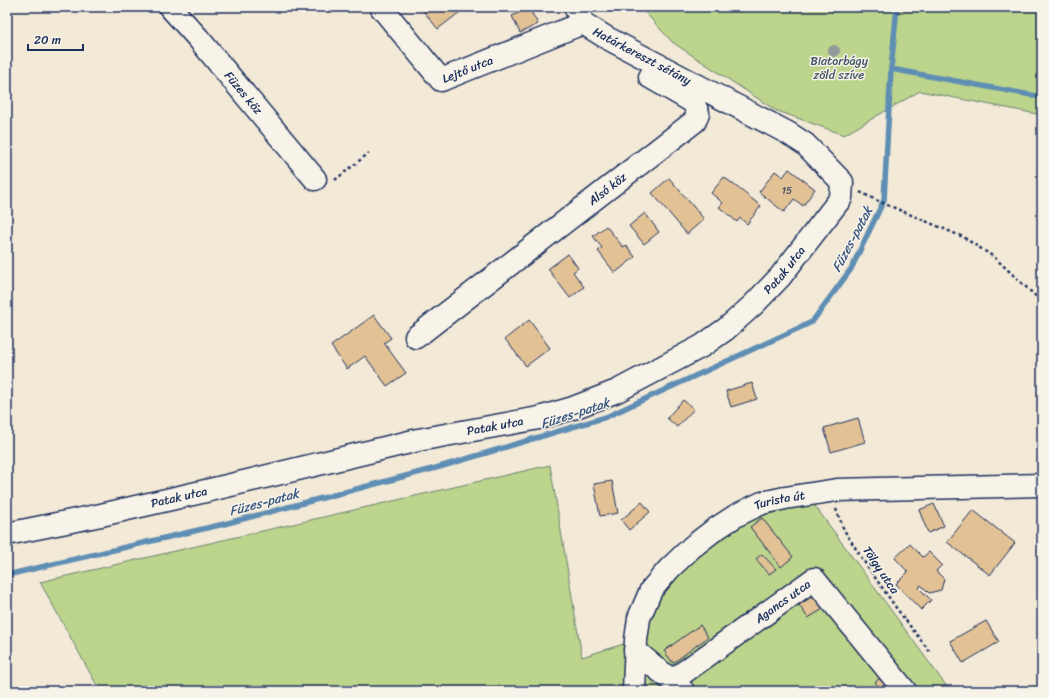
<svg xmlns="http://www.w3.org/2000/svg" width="1049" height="698" font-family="Sriracha,sans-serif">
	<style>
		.green { fill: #bcd48b; stroke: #6c8274 }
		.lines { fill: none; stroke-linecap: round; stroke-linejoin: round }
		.stream { stroke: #5f8eb4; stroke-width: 5.5 }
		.building { fill: #e2c295; stroke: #1b2f5e }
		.minor-casing { stroke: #1b2f5e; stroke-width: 25 }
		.path { stroke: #1b2f5e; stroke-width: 2.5; stroke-dasharray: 3 3; stroke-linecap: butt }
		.minor { stroke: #f7f3e8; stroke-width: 22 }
		.tree { fill: #92999a }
		.labels { text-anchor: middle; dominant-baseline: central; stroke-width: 3; stroke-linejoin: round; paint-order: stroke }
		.number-label { font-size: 10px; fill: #4d546c }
		.street-label { font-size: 12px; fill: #1b2f5e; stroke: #f7f3e8 }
		.park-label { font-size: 12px; fill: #435869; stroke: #f7f3e8 }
		.water-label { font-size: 13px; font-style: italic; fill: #385682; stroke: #f7f3e8 }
	</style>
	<rect width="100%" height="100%" fill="#f3e9d7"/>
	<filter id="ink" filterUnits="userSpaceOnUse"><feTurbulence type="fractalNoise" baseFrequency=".025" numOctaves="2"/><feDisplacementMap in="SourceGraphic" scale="8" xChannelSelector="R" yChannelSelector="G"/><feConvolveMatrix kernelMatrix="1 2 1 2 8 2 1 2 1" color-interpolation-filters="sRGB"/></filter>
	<g filter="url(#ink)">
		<g class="green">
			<path d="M645,7H1042V115L920,91L844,135L775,110L672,42L642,9Z"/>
			<path d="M550,465L582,657L636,640L642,623L669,579L718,533L762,510L810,499L950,691H100L40,582Z"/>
		</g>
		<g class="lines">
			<g class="stream">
				<path d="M891,69L1042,97"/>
				<path d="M7,575L224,524L436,468L606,417L812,322L851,269L884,200L891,69L897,7"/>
			</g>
		</g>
		<g class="building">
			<path d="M420,7H464L465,8L438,29Z"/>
			<path d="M529,8L538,24L520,33L512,16Z"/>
			<path d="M789,169L815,189L803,206L794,199L784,212L759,192L775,171L783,177Z"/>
			<path d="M724,177L761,206L747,224L740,218L737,222L719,207L723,203L711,193Z"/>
			<path d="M669,178L704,219L687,234L652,193Z"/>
			<path d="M645,213L659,232L644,244L629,226Z"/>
			<path d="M606,226L623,247L626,245L635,257L615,273L598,251L602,248L593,236Z"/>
			<path d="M568,254L578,268L573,272L584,287L570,298L548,269Z"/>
			<path d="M374,315L391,338L384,343L406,373L387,386L365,356L347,369L331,346Z"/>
			<path d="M529,320L550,348L526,366L505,339Z"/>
			<path d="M752,383L757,399L731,407L726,391Z"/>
			<path d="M683,400L694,409L677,427L667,418Z"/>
			<path d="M858,418L865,442L831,452L824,428Z"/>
			<path d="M612,481L618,513L600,516L594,484Z"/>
			<path d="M642,502L650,512L629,530L621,520Z"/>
			<path d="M934,504L944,526L928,533L919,510Z"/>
			<path d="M973,510L1015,543L990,575L947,542Z"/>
			<path d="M762,518L793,557L781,567L750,527Z"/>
			<path d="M910,544L923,557L929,552L942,565L936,571L944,579L941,590L929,593L921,585L919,588L931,600L921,610L896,584L908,572L895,558Z"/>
			<path d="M762,554L776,569L769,574L756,559Z"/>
			<path d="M815,595L823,609L808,618L799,605Z"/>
			<path d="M986,621L999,642L963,663L950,641Z"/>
			<path d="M700,625L708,637L673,663L664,651Z"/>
			<path d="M883,676L895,691H883L875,682Z"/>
		</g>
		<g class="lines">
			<defs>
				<g id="minor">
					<path id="s1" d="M170,7L198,38L315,179"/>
					<path id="s2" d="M381,7L441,80L583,23"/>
					<path id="s3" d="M416,337L695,121L698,113L693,102L650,77"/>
					<path id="s4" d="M7,534L101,515L210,490L418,440L539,418L573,408L617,391L702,346L726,329L753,305L780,277L841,198L842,182L805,144L788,133L607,38L583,23L575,7"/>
					<path d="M635,650C651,665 668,676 683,691"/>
					<path id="s5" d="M673,680L814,579L905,691"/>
					<path id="s6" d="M634,691L636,640L639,618L651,590L669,569L692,547L714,530L737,515L762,503L785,498L837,490L1042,485"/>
				</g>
			</defs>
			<use href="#minor" class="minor-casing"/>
			<g class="path">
				<path d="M335,180L369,153"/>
				<path d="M860,192L876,200L963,237L994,257L1042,302"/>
				<path d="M836,509L844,530L865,563L897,609L930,652"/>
			</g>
			<use href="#minor" class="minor"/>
		</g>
		<circle class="tree" cx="834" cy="51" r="6"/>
	</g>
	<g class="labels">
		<g class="number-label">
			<text x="787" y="191">15</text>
		</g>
		<g class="street-label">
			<text transform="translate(642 56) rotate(28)">Határkereszt sétány</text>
			<text stroke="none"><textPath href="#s2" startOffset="123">Lejtő utca</textPath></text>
			<text stroke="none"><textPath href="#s1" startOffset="113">Füzes köz</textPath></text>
			<text stroke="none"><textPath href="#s3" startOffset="242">Alsó köz</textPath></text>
			<text stroke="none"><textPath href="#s4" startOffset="836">Patak utca</textPath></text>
			<text stroke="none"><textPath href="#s4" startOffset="500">Patak utca</textPath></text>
			<text stroke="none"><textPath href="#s4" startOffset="176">Patak utca</textPath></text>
			<text stroke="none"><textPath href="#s6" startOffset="264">Turista út</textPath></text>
			<text transform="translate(881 570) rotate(56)">Tölgy utca</text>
			<text stroke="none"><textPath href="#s5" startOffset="135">Agancs utca</textPath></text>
		</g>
		<g class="park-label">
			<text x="839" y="61">Biatorbágy<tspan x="839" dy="14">zöld szíve</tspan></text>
		</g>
		<g class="water-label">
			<text transform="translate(852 239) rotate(-62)">Füzes-patak</text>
			<text transform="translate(575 413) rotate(-18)">Füzes-patak</text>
			<text transform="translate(264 502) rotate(-15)">Füzes-patak</text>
		</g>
	</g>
	<rect width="1049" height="698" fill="none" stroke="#f7f3e8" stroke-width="24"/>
	<rect x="12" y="12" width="1025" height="674" fill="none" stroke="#1b2f5e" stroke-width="1.5" filter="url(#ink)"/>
	<path d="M28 44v6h55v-6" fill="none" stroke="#1b2f5e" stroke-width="2"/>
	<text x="34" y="44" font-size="12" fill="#1b2f5e" stroke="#f7f3e8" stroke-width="3" paint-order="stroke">20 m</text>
</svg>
